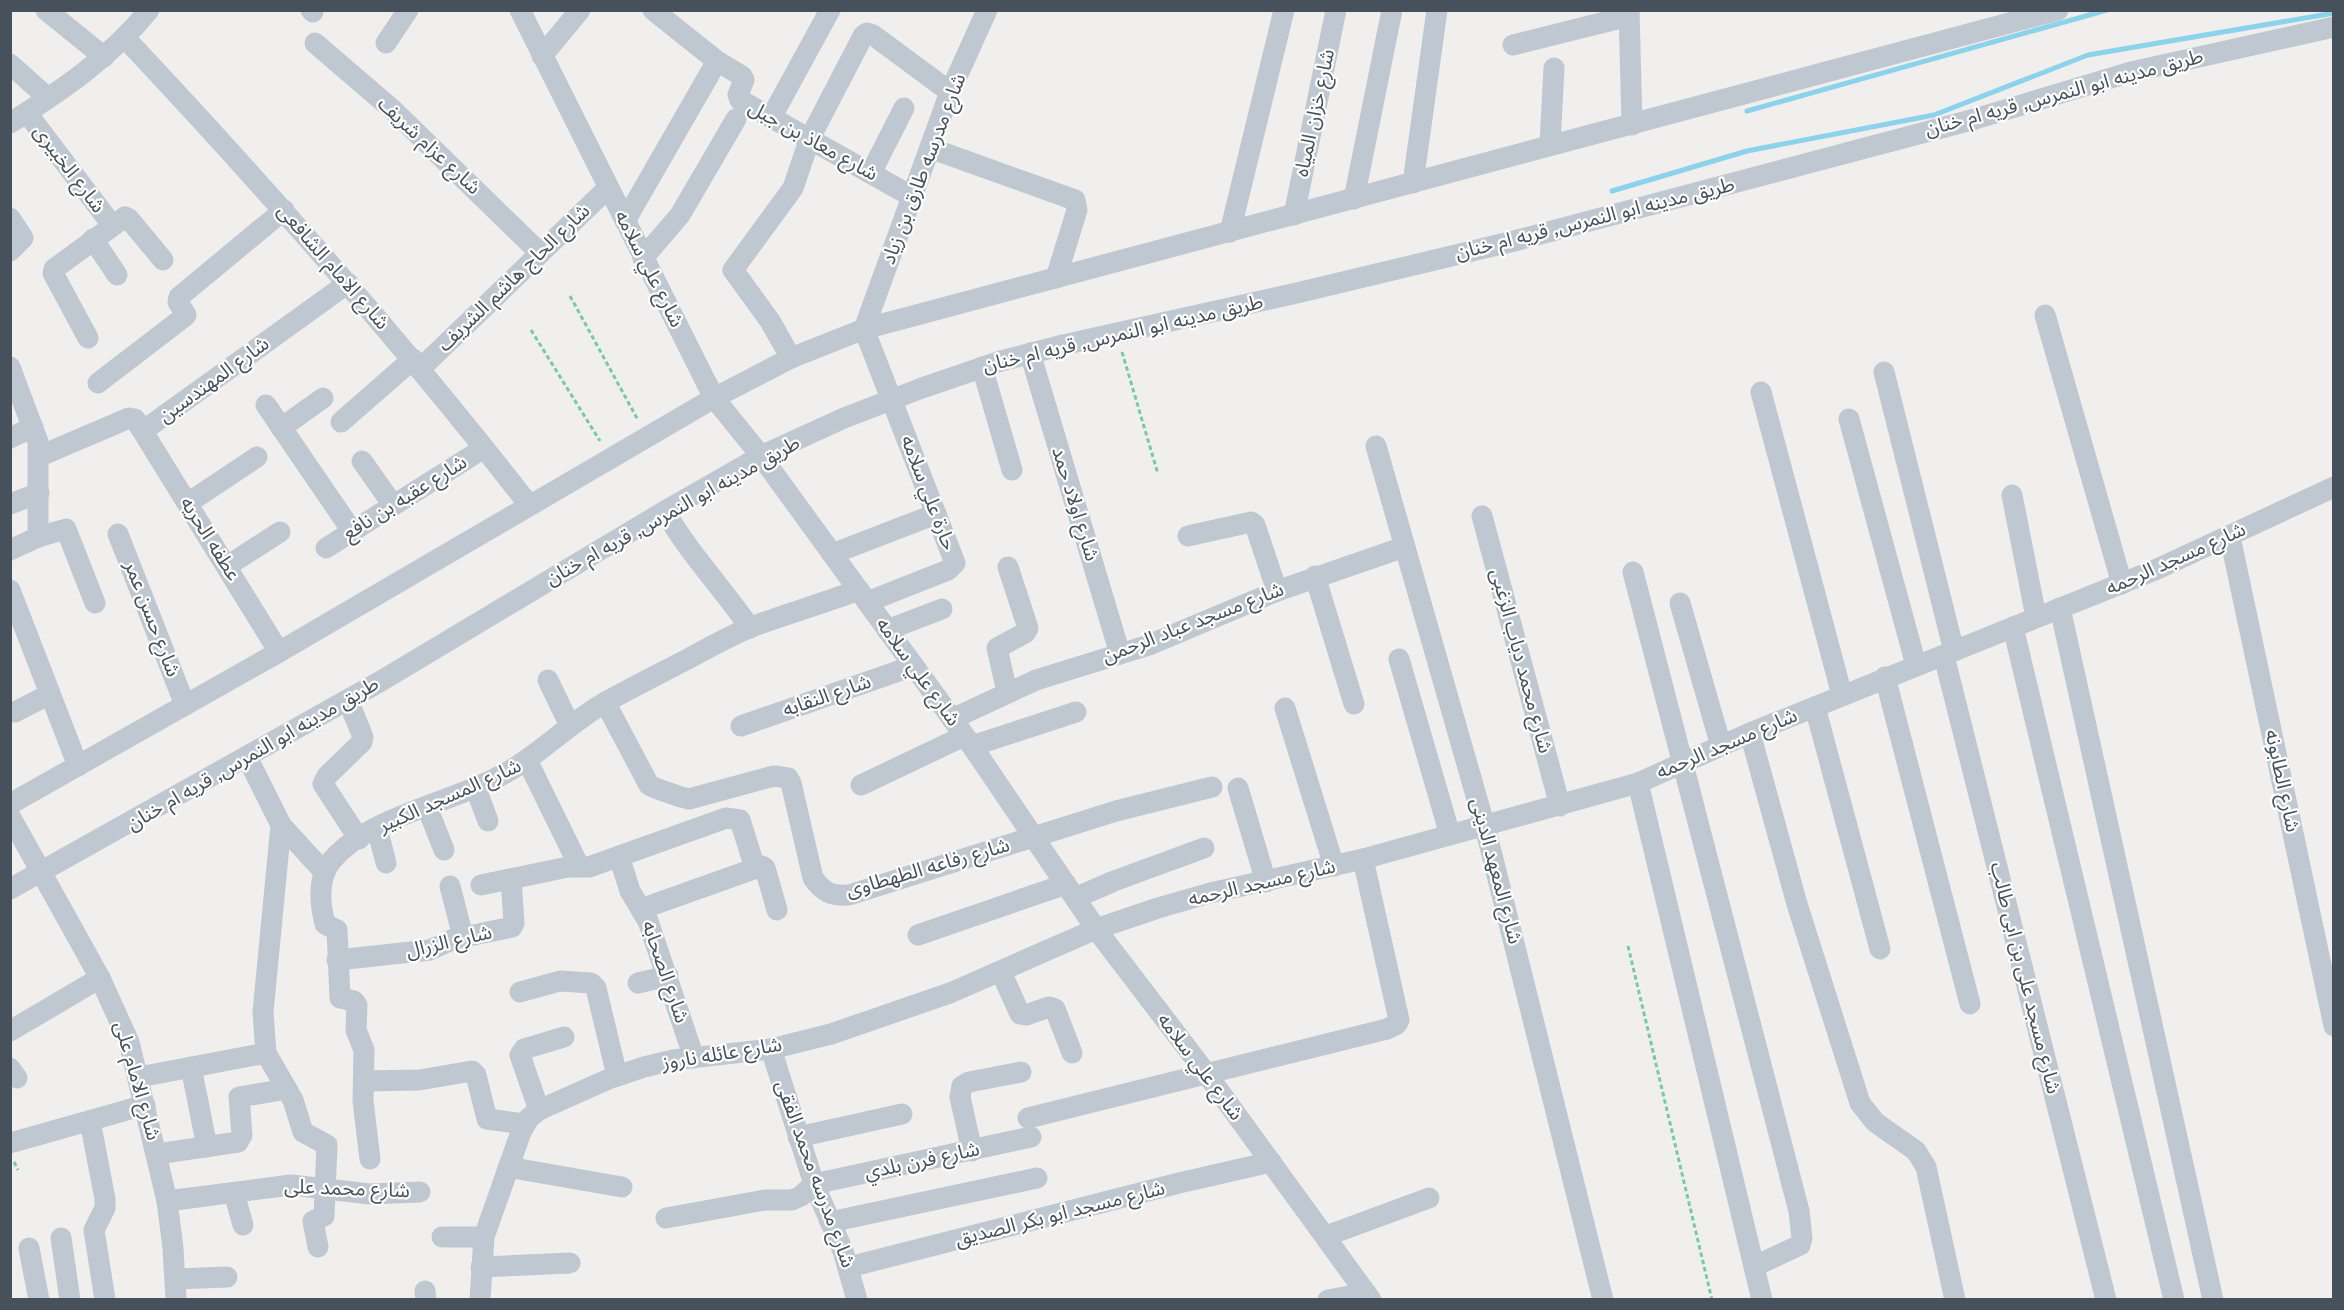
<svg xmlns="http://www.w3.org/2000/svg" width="2344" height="1310" font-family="'Varela Round','Noto Sans Arabic',sans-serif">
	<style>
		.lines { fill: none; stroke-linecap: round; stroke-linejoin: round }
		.stream { stroke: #8bd3ea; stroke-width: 5 }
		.path { stroke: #76cba4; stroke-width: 3; stroke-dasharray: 4.5 3; stroke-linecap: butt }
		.minor { stroke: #bfc8d0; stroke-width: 21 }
		.labels { text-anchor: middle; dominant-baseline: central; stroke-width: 4.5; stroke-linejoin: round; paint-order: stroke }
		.street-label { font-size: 20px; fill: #47515b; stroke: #fff }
	</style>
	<rect width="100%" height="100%" fill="#f1eeee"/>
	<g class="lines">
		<g class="stream">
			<path d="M1747,111L2107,10"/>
			<path d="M1612,191L1747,151L1934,115L2088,55L2334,13"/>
		</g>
		<g class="path">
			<path d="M570,296L638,420"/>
			<path d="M531,330L600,441"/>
			<path d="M1122,352L1158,474"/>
			<path d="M1628,946L1712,1300"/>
			<path d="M14,1162L18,1170"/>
		</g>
		<g class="minor">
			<path d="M46,10L104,57"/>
			<path d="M311,10L313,12"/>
			<path d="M520,10L714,398L761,456L972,746L1096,929L1206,1073L1371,1300"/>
			<path d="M653,10L717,61L742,76L744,80L738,95L740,100L911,196"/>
			<path d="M1629,10L1632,125"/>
			<path d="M126,39C267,189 403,343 529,505"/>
			<path d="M315,43L393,110L540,253"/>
			<path d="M386,43L408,10"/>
			<path d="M1513,45L1629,16"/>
			<path d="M542,56L580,10"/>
			<path d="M10,64L48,98"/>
			<path d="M27,113L112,225"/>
			<path d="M771,118L830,10"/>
			<path d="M10,123C61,91 111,57 149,10"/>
			<path d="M1550,144L1554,68"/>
			<path d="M930,148L1075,200L1077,210L1056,278"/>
			<path d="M871,173L904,108"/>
			<path d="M1413,183L1437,10"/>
			<path d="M1354,199L1392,10"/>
			<path d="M1294,215L1336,10"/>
			<path d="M10,218L23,238L10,251"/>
			<path d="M625,221L717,61"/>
			<path d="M1230,232L1284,10"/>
			<path d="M93,239L117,275"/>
			<path d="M643,258L680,215L736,119"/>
			<path d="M2045,315L2122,584"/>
			<path d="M88,338L53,273L54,269L125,217L129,219L163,260"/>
			<path d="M1030,353L1120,654"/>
			<path d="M791,358L770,321L733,270L793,188L810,138L863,36L867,33L873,35L950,92"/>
			<path d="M10,367L38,442V537"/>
			<path d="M982,367L1012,470"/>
			<path d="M421,368L608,188"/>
			<path d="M1884,372L1954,651"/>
			<path d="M98,383L184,317L186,315L178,302L179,297L284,210"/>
			<path d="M1761,392L1842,695"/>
			<path d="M266,405L352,531"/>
			<path d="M1849,419L1916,665"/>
			<path d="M341,422L413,359"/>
			<path d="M140,427L279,652"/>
			<path d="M281,428L323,398"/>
			<path d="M10,438L33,427"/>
			<path d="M1376,446L1485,827L1603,1300"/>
			<path d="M40,456L129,418L135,419L140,427L147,428L348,283"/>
			<path d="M362,461L393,505"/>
			<path d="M2012,495L2036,617"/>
			<path d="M188,503L257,457"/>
			<path d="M10,504L39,493"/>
			<path d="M665,511C690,555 722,587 750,628"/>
			<path d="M1482,516L1560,806"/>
			<path d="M118,534L185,705"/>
			<path d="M1188,536L1251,522L1255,525L1277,591"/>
			<path d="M2230,537L2334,1026"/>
			<path d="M326,548L484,448"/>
			<path d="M10,550L38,537L66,529L95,603"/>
			<path d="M832,554L936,514"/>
			<path d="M227,566L280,532"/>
			<path d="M1633,572L1799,1211L1802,1238L1800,1245L1755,1266"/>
			<path d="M1315,576L1354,704"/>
			<path d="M10,590L78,766"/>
			<path d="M867,602L948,570L955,563L864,329L950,92L987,10"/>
			<path d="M1680,603L1721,746"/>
			<path d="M2060,608L2213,1300"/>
			<path d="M2013,627L2174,1300"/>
			<path d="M887,630L942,609"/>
			<path d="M1944,656L2106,1300"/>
			<path d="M1399,659L1450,835"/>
			<path d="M1885,677L1970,1004"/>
			<path d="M548,680L570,726"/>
			<path d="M1007,692L997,648L1025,633L1028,628L1008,567"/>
			<path d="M348,700L363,737L362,742L327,776L323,784L359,839"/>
			<path d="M605,702L649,785C651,787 686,799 689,799L774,776L788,778L791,783L813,878C824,893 831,896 849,895L1116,811L1212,787"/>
			<path d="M1815,707L1880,949"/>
			<path d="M1285,708L1334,866"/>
			<path d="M15,712L50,694"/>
			<path d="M952,719L1036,680L1149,645L1277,591L1404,547"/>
			<path d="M741,726L913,666"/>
			<path d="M1750,733L1797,904L1860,1103L1875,1122L1916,1151L1926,1167L1955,1300"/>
			<path d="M972,746L1076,712"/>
			<path d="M247,757L281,825L263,1012L266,1053L293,1100L303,1132L327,1145L324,1216L313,1221L318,1247"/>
			<path d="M528,762L579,866"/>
			<path d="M1638,783L1762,1300"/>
			<path d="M861,785L964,736"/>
			<path d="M1238,788L1266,882"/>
			<path d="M476,789L488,821"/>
			<path d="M10,804L279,652L714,398L791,358L864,329L2058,10"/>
			<path d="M427,807L444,850"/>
			<path d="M10,816L100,978L129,1042L167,1201L173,1248L176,1300"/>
			<path d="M281,825L325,873"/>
			<path d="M377,828L386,863"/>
			<path d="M619,856L630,891L648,921L694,1058"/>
			<path d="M481,885L568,867H589L726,818L740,820L755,868"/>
			<path d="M450,886L463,937"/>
			<path d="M10,889L381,681L665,511L761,456L844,418L922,388L1001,361L1063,345L1301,292L1514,241L1975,119L2131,72L2334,27"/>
			<path d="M1075,898L1114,881L1204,848"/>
			<path d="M641,909L762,866L765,868L777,910"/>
			<path d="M918,935L1066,884"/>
			<path d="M337,960L430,950L454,939L512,927L514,923L511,879"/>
			<path d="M1001,972L1020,1014L1026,1015L1049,1007L1055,1009L1072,1053"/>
			<path d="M638,983L668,976"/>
			<path d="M520,992L560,981L591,983L596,988L617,1076"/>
			<path d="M10,1031L100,978"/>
			<path d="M771,1049L814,1184L843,1251L857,1300"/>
			<path d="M191,1067L207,1147"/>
			<path d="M10,1068L17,1078"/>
			<path d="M139,1077L266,1053"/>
			<path d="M365,1081L419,1080L472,1071L476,1075L487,1119L524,1124"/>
			<path d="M539,1110L520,1055L524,1049L564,1037"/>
			<path d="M1028,1118L1387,1029L1397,1024L1399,1020L1363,859"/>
			<path d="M90,1121L105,1199V1208L94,1230L105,1300"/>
			<path d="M798,1137L902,1114"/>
			<path d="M10,1143L145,1105"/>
			<path d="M972,1151L960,1097L962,1086L969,1082L1021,1072"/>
			<path d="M157,1154L238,1142L242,1135L239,1097L287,1089"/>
			<path d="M370,1159L363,1101L364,1050L356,1030L357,1005L354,1001L340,998L337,930L325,924C320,904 317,876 333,859C370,817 449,803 498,777C538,757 567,724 606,702C631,688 657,675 682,662C705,650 727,637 751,627C787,614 823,603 859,590"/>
			<path d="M508,1167L622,1187"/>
			<path d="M234,1193L243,1225"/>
			<path d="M167,1201L291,1185L370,1194L420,1192"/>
			<path d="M666,1218L765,1200H792L801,1196L814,1184L1031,1137"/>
			<path d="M830,1222L1037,1178"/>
			<path d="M1326,1236L1429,1198"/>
			<path d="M442,1237H484"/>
			<path d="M61,1238L70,1300"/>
			<path d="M29,1248L39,1300"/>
			<path d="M481,1267L570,1263"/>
			<path d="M849,1267L1179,1183L1271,1162"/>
			<path d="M176,1279L227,1277"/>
			<path d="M425,1291L426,1300"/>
			<path d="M480,1300L484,1237L521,1132L529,1118L539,1110L611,1078L644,1067L673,1060L771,1049L831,1034L950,993L1096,929L1158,908L1210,893L1363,859L1638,783L1750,733L2155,570L2334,487"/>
			<path d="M1328,1300L1366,1293"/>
		</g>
	</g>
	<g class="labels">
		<g class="street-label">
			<text transform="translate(2064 93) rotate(-15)">طريق مدينه ابو النمرس, قريه ام خنان</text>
			<text transform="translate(1315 113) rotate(-78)">شارع خزان المياه</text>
			<text transform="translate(813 141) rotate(29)">شارع معاذ بن جبل</text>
			<text transform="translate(429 146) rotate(43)">شارع عزام شريف</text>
			<text transform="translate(69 169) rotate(53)">شارع الخبيرى</text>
			<text transform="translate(924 169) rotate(-69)">شارع مدرسه طارق بن زياد</text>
			<text transform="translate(1595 219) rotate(-14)">طريق مدينه ابو النمرس, قريه ام خنان</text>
			<text transform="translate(333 267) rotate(49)">شارع الامام الشافعى</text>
			<text transform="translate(649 269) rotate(63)">شارع علي سلامه</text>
			<text transform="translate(514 278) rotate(-44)">شارع الحاج هاشم الشريف</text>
			<text transform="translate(1123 334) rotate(-13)">طريق مدينه ابو النمرس, قريه ام خنان</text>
			<text transform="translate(214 380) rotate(-36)">شارع المهندسين</text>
			<text transform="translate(928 493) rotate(69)">حارة علي سلامه</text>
			<text transform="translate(405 498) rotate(-32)">شارع عقبه بن نافع</text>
			<text transform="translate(1075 504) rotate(73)">شارع اولاد حمد</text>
			<text transform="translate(673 511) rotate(-29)">طريق مدينه ابو النمرس, قريه ام خنان</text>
			<text transform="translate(210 539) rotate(58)">عطفه الحريه</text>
			<text transform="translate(2176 559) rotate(-24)">شارع مسجد الرحمه</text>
			<text transform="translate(152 619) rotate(69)">شارع حسن عمر</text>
			<text transform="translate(1193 623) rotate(-21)">شارع مسجد عباد الرحمن</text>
			<text transform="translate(1521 661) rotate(75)">شارع محمد دياب الزغبى</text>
			<text transform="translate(918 672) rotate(54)">شارع علي سلامه</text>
			<text transform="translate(827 696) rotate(-19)">شارع النقابه</text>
			<text transform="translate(1727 744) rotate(-23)">شارع مسجد الرحمه</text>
			<text transform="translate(253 754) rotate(-30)">طريق مدينه ابو النمرس, قريه ام خنان</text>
			<text transform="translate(2282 781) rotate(78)">شارع الطابونه</text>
			<text transform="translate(450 796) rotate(-24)">شارع المسجد الكبير</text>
			<text transform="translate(928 868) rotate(-16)">شارع رفاعه الطهطاوى</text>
			<text transform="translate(1496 871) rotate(75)">شارع المعهد الدينى</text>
			<text transform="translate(1262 883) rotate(-13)">شارع مسجد الرحمه</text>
			<text transform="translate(449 942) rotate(-13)">شارع الزرال</text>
			<text transform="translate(665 972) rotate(71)">شارع الصحابه</text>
			<text transform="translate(2025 978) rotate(76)">شارع مسجد على بن ابى طالب</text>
			<text transform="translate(722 1054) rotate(-9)">شارع عائله ناروز</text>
			<text transform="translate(1200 1067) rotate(53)">شارع علي سلامه</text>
			<text transform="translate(137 1081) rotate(74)">شارع الامام على</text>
			<text transform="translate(922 1161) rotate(-12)">شارع فرن بلدي</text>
			<text transform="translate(815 1174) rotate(70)">شارع مدرسه محمد الفقى</text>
			<text transform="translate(347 1189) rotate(2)">شارع محمد على</text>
			<text transform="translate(1060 1214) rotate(-14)">شارع مسجد ابو بكر الصديق</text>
		</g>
	</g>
	<rect width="2344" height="1310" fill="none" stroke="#47515b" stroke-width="24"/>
</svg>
